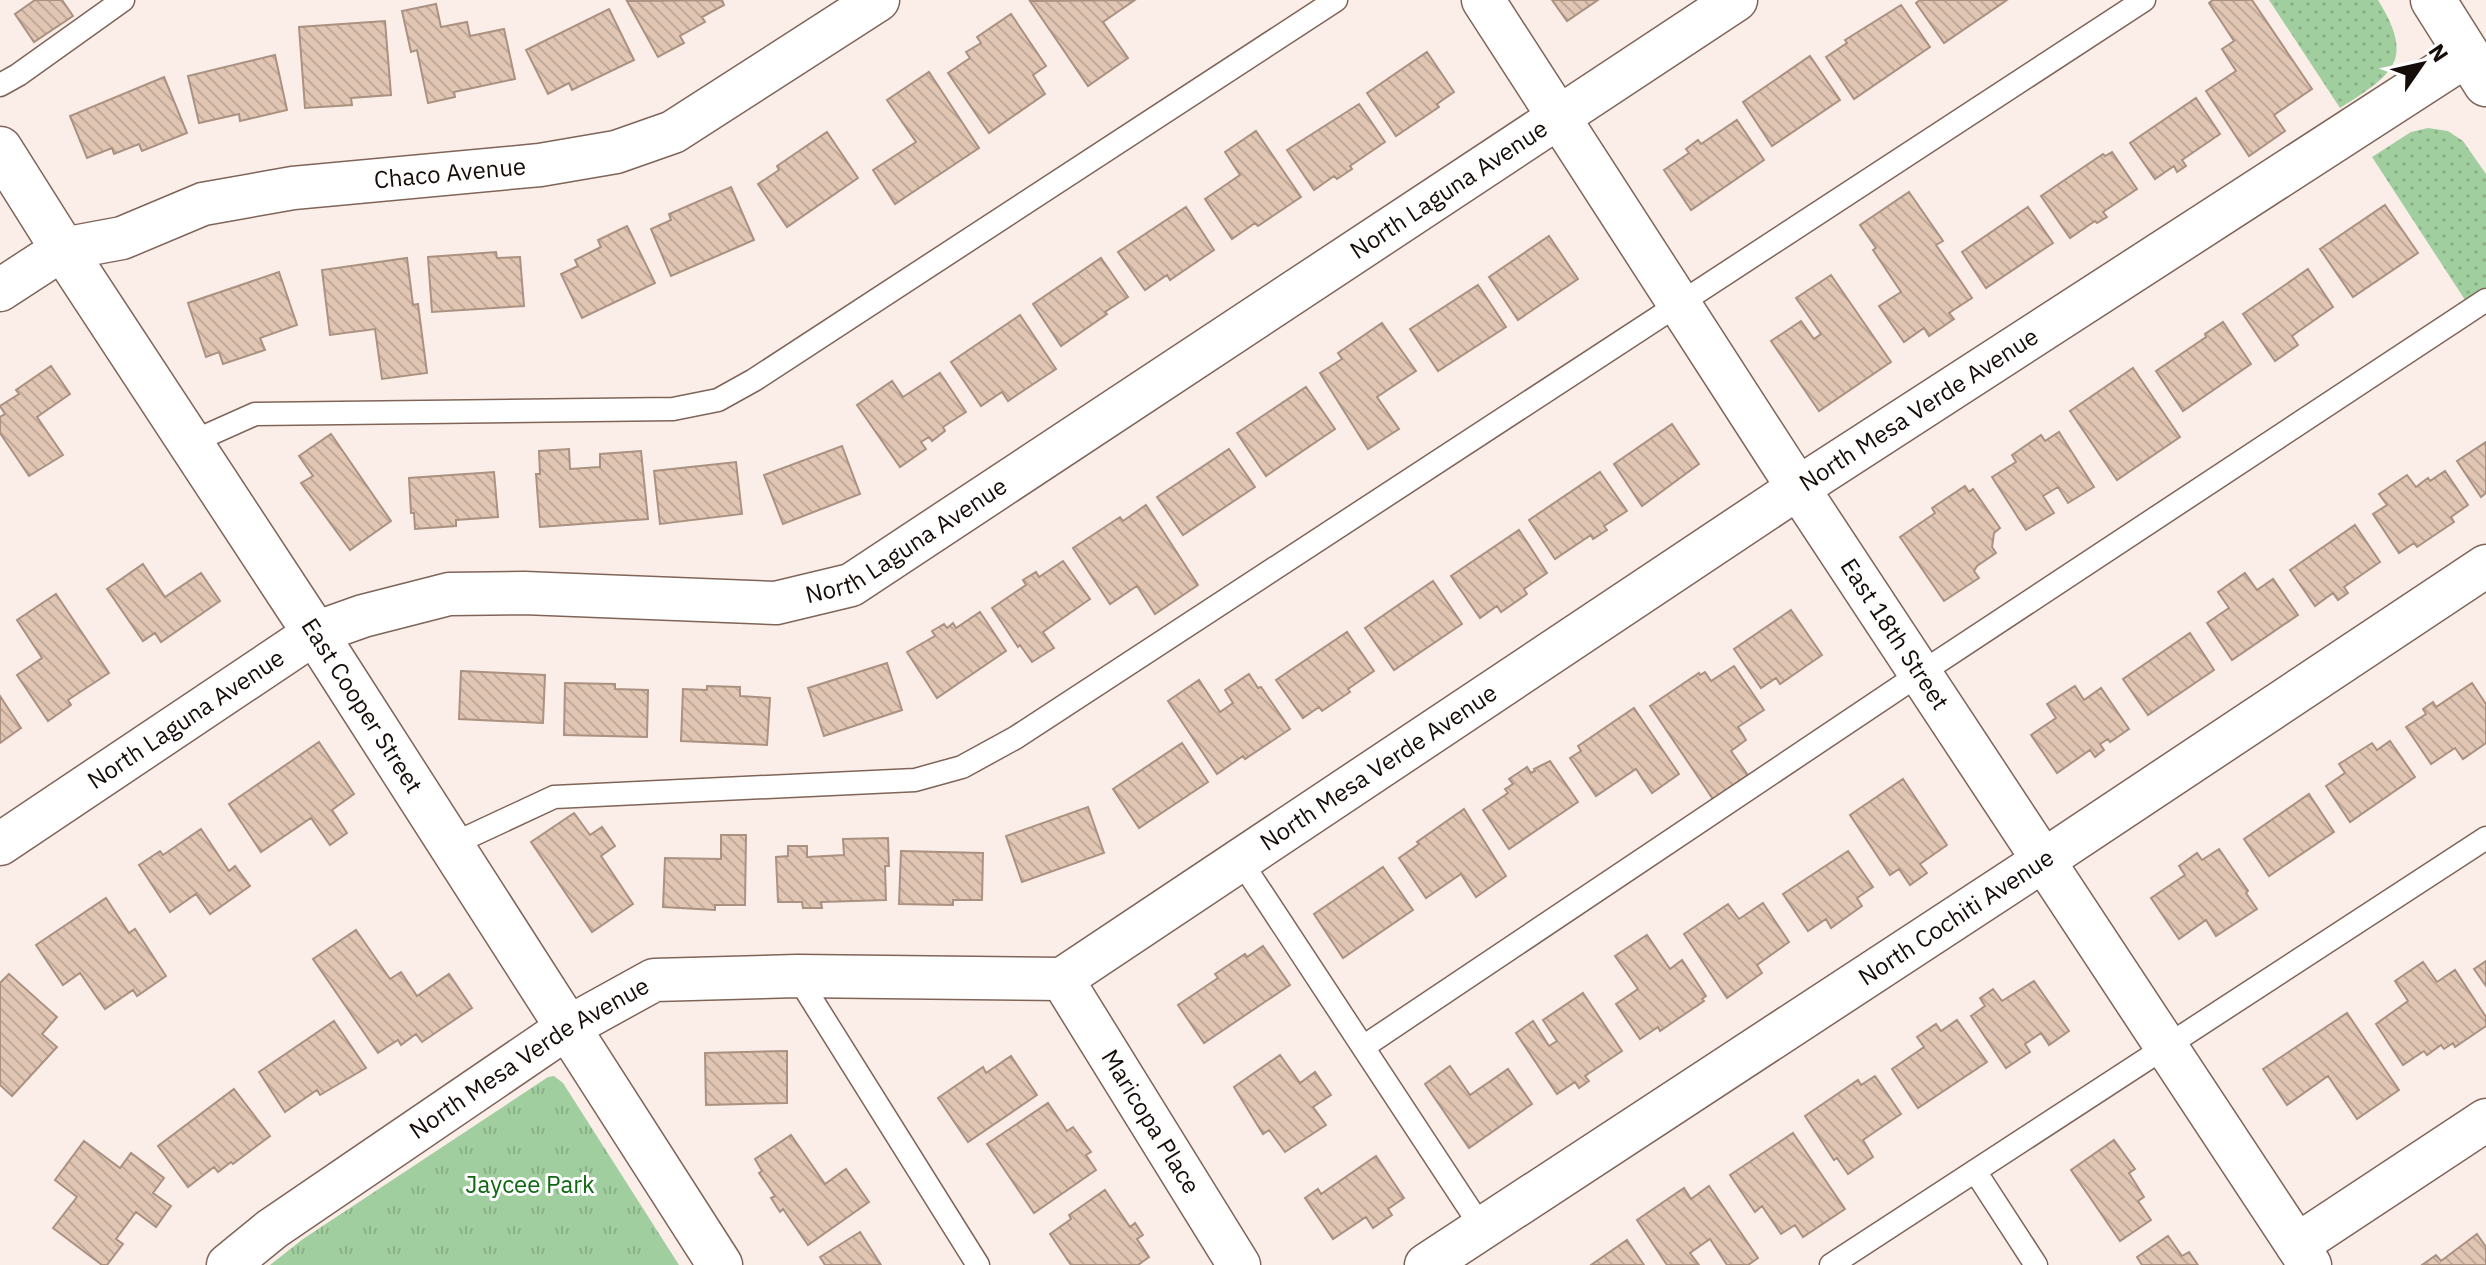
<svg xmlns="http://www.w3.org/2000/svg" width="2486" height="1265" viewBox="0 0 2486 1265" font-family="'IBM Plex Sans',sans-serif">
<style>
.grass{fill:url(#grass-tufts)}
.garden{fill:url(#garden-dots)}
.building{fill:url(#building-back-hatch);stroke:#aa9180;stroke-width:2}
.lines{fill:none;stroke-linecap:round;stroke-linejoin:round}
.lane-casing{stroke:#7f6458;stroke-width:25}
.street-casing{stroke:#7f6458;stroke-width:45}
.secondary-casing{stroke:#7f6458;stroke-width:47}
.lane{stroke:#fff;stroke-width:22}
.street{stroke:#fff;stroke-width:42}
.secondary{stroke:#fff;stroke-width:44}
.labels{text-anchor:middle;stroke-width:6;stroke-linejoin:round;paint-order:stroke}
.street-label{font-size:24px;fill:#160d08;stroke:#fefefe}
.park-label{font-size:24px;fill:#0f6713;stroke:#fefefe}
</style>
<defs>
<pattern id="grass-tufts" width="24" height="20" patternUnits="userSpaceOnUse" patternTransform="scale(2)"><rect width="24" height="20" fill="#a1ce9e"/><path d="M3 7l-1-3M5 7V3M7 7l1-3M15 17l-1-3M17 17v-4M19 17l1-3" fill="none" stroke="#8ab087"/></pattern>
<pattern id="garden-dots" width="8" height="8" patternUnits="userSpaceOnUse" patternTransform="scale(2)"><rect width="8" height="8" fill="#a1ce9e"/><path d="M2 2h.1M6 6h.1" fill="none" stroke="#8ab087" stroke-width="1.8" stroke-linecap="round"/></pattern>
<pattern id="building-back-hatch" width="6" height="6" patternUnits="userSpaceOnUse" patternTransform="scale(2)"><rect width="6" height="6" fill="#e1c6b4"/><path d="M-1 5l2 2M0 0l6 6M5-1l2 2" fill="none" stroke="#c0a999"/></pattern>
</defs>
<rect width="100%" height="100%" fill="#fbeee9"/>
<path class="grass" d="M554 1076 563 1083 679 1265H270L303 1239 548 1077Z"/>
<path class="garden" d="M2269 0H2378C2416 61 2392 75 2340 108Z
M2428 128 2448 131 2463 141 2486 174V291L2467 303 2372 157 2411 132Z"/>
<path class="building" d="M35 0H62L73 16 34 42 15 14Z
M722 0 724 5 702 17 705 22 680 36 684 43 658 57 627 1Z
M1135 0 1103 22 1128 58 1088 86 1030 1Z
M1552 0H1598L1567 21Z
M1920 0H2007L1944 43 1916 3Z
M2213 0H2252L2312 89 2274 115 2285 131 2249 156 2206 91 2236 71 2222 49 2234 41 2209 3Z
M436 4 441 27 467 22 470 36 504 29 515 79 454 92 455 97 428 103 417 50 411 52 402 11Z
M1901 5 1930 47 1854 99 1826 57 1847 43 1845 40Z
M609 9 634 60 572 90 569 83 548 94 526 50Z
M1011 14 1046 66 1033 75 1045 94 989 133 948 73 970 58 966 52 981 43 977 37Z
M385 21 391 95 351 98 352 105 305 108 299 27Z
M1427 52 1454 92 1437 104 1439 107 1396 136 1367 93Z
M275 55 287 110 240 121 239 114 199 123 188 76Z
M1810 56 1840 100 1772 146 1743 102Z
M929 72 979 148 895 204 873 170 916 142 887 100Z
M164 77 187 133 142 151 139 144 114 154 112 148 87 158 70 116Z
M2196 98 2220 134 2182 160 2186 166 2177 172 2174 166 2155 179 2130 143Z
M1359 104 1385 142 1350 166 1352 169 1337 179 1334 176 1314 190 1287 150Z
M1737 120 1764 160 1691 210 1664 170 1689 153 1686 149 1698 140 1701 144Z
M1256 131 1301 197 1258 226 1255 223 1232 239 1205 199 1240 175 1225 152Z
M827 132 858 178 787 227 758 184 779 170 777 166Z
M2112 152 2137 189 2103 212 2107 217 2097 223 2095 221 2070 238 2041 196 2103 154 2105 156Z
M731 187 754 240 671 276 651 229 671 220 669 214Z
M1909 192 1943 241 1936 245 1972 298 1949 313 1954 319 1929 336 1924 328 1904 342 1879 306 1901 292 1873 250 1876 248 1860 225Z
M2385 205 2418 253 2353 297 2320 249Z
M1186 207 1214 250 1170 280 1167 275 1145 290 1118 252Z
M2028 207 2053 243 1986 288 1962 252Z
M627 226 655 283 582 318 561 274 578 266 575 260 601 247 598 240Z
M1549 236 1578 279 1518 320 1489 277Z
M496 252 497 258 520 257 524 306 432 312 428 257Z
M407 258 413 305 418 304 427 373 382 379 375 329 330 335 322 270Z
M1101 258 1128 297 1105 312 1107 314 1061 346 1033 304Z
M2308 269 2333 307 2292 336 2298 345 2275 361 2243 314Z
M279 272 297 325 260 338 265 350 223 364 219 352 206 357 188 303Z
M1831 275 1891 362 1819 411 1771 341 1801 321 1814 339 1821 334 1796 298Z
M1478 285 1506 327 1438 371 1410 329Z
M1020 315 1056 369 1008 401 1002 392 981 406 951 362Z
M2223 322 2251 364 2183 411 2156 371 2206 337 2205 334Z
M1382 323 1416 371 1377 397 1399 429 1368 449 1320 373 1342 359 1338 353Z
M51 366 70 394 37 417 63 455 29 476 0 433V417L5 414 0 406 19 394 16 390Z
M2133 368 2180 437 2117 480 2070 411Z
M940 373 966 412 943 427 945 431 932 441 929 437 921 442 926 449 900 467 857 405 892 381 903 397Z
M1306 387 1335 429 1266 476 1237 433Z
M1672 424 1699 464 1642 506 1614 464Z
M2059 432 2094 487 2068 503 2058 487 2043 496 2054 513 2026 530 1992 477 2016 462 2012 455 2041 435 2045 441Z
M331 434 391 521 350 550 301 483 313 476 299 456Z
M2486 442V493L2481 497 2457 461Z
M842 446 860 494 783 524 764 475Z
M569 449 570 469 600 467V454L641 451 648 519 540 527 536 474H540L539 451Z
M1229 449 1255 487 1183 535 1157 497Z
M736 462 742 514 660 524 654 471Z
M2445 471 2468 505 2451 517 2454 522 2417 547 2414 543 2399 553 2373 514 2387 505 2379 494 2407 475 2416 487 2428 478 2430 481Z
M494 472 498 517 456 520V526L415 529 414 513H411L409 478Z
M1600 472 1627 511 1604 526 1607 530 1593 539 1591 535 1555 559 1529 520Z
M1965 486 1969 492 1973 489 2000 528 1994 533 1992 547 1996 553 1977 566 1974 571 1979 578 1944 601 1900 537 1935 513 1932 508Z
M1146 505 1198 585 1155 614 1137 586 1110 604 1073 548 1120 517 1123 521Z
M2355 525 2380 562 2344 587 2348 593 2338 600 2333 593 2315 606 2290 570Z
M1519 530 1547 573 1524 589 1527 594 1501 612 1497 606 1480 618 1451 576Z
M1063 561 1090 599 1043 632 1054 648 1032 662 1020 645 1018 647 992 608 1026 585 1023 580 1036 572 1039 577Z
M143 564 165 597 201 573 220 601 161 642 155 633 143 641 107 589Z
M2245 573 2257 590 2273 579 2298 615 2232 660 2207 623 2229 608 2218 592Z
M1433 581 1462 624 1394 670 1365 628Z
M56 594 109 673 68 700 71 705 48 721 17 675 42 658 17 620Z
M1791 610 1822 655 1780 684 1776 678 1761 688 1734 649Z
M980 612 1006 651 937 698 907 652 935 636 932 631 944 624 947 628 953 623 956 628Z
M1347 632 1374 671 1348 689 1350 692 1322 711 1319 707 1303 718 1276 680Z
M2190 633 2214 670 2148 715 2123 679Z
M887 663 902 710 824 736 808 688Z
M1734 666 1764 710 1738 727 1746 740 1731 751 1752 781 1717 805 1650 706 1699 673 1700 675 1705 672 1711 681Z
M461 671 545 675 543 723 459 719Z
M1249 674 1258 688 1261 687 1290 729 1245 759 1243 756 1217 774 1168 701 1199 680 1220 712 1233 703 1225 690Z
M565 683 615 684V689L648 690 647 737 564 735Z
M2472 683 2486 704V743L2463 759 2455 748 2431 764 2406 727 2426 714 2423 709 2433 702 2436 707Z
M707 686 740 687V696L770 698 767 745 681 741 683 689 707 690Z
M2075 686 2084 700 2101 688 2129 729 2110 742 2108 739 2100 744 2104 750 2095 757 2090 750 2057 773 2031 735 2056 718 2047 704Z
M0 696 21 728 0 743Z
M1634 708 1679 774 1652 793 1636 769 1596 796 1570 758 1581 751 1578 746Z
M2390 741 2415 777 2350 822 2326 786 2345 773 2339 764 2372 743 2377 750Z
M319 742 354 794 332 810 347 833 330 845 311 818 261 852 229 804Z
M1182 743 1208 782 1139 828 1113 789Z
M1550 761 1578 802 1509 849 1483 810 1508 793 1505 789 1513 784 1509 779 1527 767 1531 773 1535 771 1534 769Z
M1903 779 1947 845 1920 864 1927 873 1910 885 1899 869 1890 875 1850 815Z
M2309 794 2334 832 2269 876 2244 839Z
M1088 807 1104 853 1022 882 1006 836Z
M1464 809 1506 876 1476 897 1461 874 1426 898 1399 858 1419 844 1417 842Z
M574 813 590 835 602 827 615 846 601 856 633 904 592 932 531 842Z
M201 829 229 871 235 866 250 886 210 914 196 894 170 912 139 865 160 851 163 855Z
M721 835H746L745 905H715V910L663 907 665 858 721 859Z
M888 838 889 866H885L886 900 821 902 822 908H803L802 902H778L776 857 788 856V846H807V857L844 855 843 839Z
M2219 849 2248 891 2246 893 2257 909 2216 936 2206 920 2179 939 2151 898 2185 875 2179 866 2197 853 2202 860Z
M901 851 983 853 982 900H953V905L899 904Z
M1848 851 1873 887 1857 898 1862 906 1831 928 1826 919 1808 931 1783 894Z
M1383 867 1413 910 1343 958 1314 914Z
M106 898 129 933 135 929 166 976 137 996 133 990 105 1009 80 973 63 985 36 945Z
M1763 903 1789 942 1757 965 1762 973 1727 998 1684 934 1728 904 1739 919Z
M356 930 390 979 401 972 417 996 449 974 472 1008 422 1042 416 1034 401 1045 398 1040 378 1053 313 959Z
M1647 935 1670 969 1682 960 1706 996 1702 999 1704 1001 1660 1031 1658 1027 1640 1039 1616 1004 1638 989 1615 956Z
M1263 946 1290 985 1204 1043 1178 1005 1218 978 1215 974 1245 954 1247 957Z
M2486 961V986L2474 969Z
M2423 962 2437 982 2455 970 2486 1017V1026L2455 1047 2453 1043 2444 1049 2441 1045 2427 1055 2424 1051 2403 1065 2376 1024 2408 1001 2395 981Z
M9 974 57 1017 42 1034 57 1047 12 1096 0 1085V983Z
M2034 981 2069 1031 2049 1045 2041 1033 2025 1044 2030 1052 2006 1068 1971 1016 1985 1006 1980 998 1993 989 2002 1001Z
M1583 993 1622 1051 1585 1076 1589 1081 1579 1088 1575 1082 1557 1094 1516 1033 1533 1021 1549 1046 1557 1041 1543 1020Z
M2347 1013 2399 1090 2357 1119 2328 1076 2287 1105 2263 1069Z
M1957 1020 1987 1062 1918 1108 1892 1069 1924 1047 1917 1037 1936 1024 1941 1031Z
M334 1021 366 1068 320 1095 317 1090 285 1112 259 1072Z
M787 1051V1103L706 1105 705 1053Z
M1280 1055 1300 1083 1315 1072 1331 1095 1313 1107 1326 1125 1285 1152 1269 1130 1263 1134 1234 1087Z
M1011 1056 1037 1095 968 1142 938 1098 983 1067 986 1073Z
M1450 1066 1470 1095 1508 1069 1532 1104 1469 1148 1425 1084Z
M1875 1076 1901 1114 1863 1140 1873 1157 1848 1174 1837 1158 1834 1160 1805 1116 1858 1080 1861 1085Z
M234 1089 270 1136 233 1164 231 1162 218 1172 214 1167 188 1187 158 1146Z
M1048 1103 1067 1131 1073 1127 1091 1152 1086 1155 1096 1170 1034 1213 987 1144Z
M1793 1133 1845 1209 1803 1237 1795 1225 1781 1234 1762 1206 1755 1212 1730 1175Z
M791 1135 825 1184 846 1169 869 1202 808 1245 783 1209 780 1212 771 1198 775 1196 759 1173 762 1171 755 1159Z
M2114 1140 2135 1169 2129 1173 2144 1197 2138 1201 2151 1220 2120 1241 2071 1170Z
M84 1141 120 1168 131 1153 164 1178 153 1193 171 1206 156 1227 136 1212 116 1239 123 1244 107 1265H102L53 1228 77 1197 55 1180Z
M1376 1156 1404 1198 1388 1209 1392 1215 1373 1228 1366 1217 1333 1239 1305 1198 1318 1189 1321 1194Z
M1709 1186 1758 1258 1748 1265H1727L1710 1239 1690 1253 1699 1265H1667L1637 1220 1684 1188 1691 1199Z
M1105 1190 1130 1227 1135 1223 1143 1235 1137 1239 1149 1257 1138 1265H1071L1050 1234 1071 1219 1069 1215Z
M860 1232 881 1265H825L820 1257Z
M2477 1234 2486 1247V1265H2422L2436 1255 2441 1261Z
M2168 1236 2182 1256 2189 1252 2198 1265H2142L2137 1257Z
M1627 1240 1644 1265H1591Z"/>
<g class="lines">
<g class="lane-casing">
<path id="lane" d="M0 85 18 75 123 0
M190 443 255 414 673 409 718 400 754 380 1336 0
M451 845 554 797 915 780 962 767 1015 738 2144 0
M1240 860 1482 1228
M797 976 978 1265
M1363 1047 1921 673 2486 300
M1975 1171 2036 1265
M1831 1265 2486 838"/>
</g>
<g class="street-casing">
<g id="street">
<path id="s1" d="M1483 0 1798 488 2310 1265"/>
<path id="s2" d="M0 290 63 249 122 238 203 204 293 188 540 165 616 152 673 132 878 0"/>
<path id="s3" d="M0 844 315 633 363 616 449 594 524 593 776 603 851 585 1736 0"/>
<path id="s4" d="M1062 979 1239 1265"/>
<path d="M2297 1245 2486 1120"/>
<path id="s5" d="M228 1265 272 1229 567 1028 654 980 797 976 1062 979 1798 488 2467 55"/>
<path id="s6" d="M1426 1265 2044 860 2486 566"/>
</g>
</g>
<g class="secondary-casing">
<g id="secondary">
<path d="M2433 0 2486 84"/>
<path id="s7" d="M0 149 63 249 315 633 720 1265"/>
</g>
</g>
<use href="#lane" class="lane"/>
<use href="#street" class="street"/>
<use href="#secondary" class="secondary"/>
</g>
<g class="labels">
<g class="street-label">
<text dy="8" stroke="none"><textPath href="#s2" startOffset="472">Chaco Avenue</textPath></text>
<text dy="8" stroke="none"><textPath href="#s3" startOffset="1640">North Laguna Avenue</textPath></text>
<text dy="8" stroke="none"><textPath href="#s5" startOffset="1950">North Mesa Verde Avenue</textPath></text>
<text dy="8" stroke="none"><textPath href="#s3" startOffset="992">North Laguna Avenue</textPath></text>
<text dy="8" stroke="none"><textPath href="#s1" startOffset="756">East 18th Street</textPath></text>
<text dy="8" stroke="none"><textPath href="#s7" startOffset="664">East Cooper Street</textPath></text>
<text dy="8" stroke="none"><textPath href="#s3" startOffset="224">North Laguna Avenue</textPath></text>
<text dy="8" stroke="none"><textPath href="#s5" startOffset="1302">North Mesa Verde Avenue</textPath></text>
<text dy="8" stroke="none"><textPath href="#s6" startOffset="634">North Cochiti Avenue</textPath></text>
<text dy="8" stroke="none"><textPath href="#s5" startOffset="366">North Mesa Verde Avenue</textPath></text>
<text dy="8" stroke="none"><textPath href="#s4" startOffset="168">Maricopa Place</textPath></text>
</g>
<g class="park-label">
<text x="530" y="1193">Jaycee Park</text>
</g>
</g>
<g transform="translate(2422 64) rotate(56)" stroke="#fefefe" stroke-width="6" paint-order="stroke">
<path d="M0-6L14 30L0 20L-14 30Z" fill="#160d08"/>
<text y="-12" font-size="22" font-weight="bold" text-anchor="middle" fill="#160d08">N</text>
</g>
</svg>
